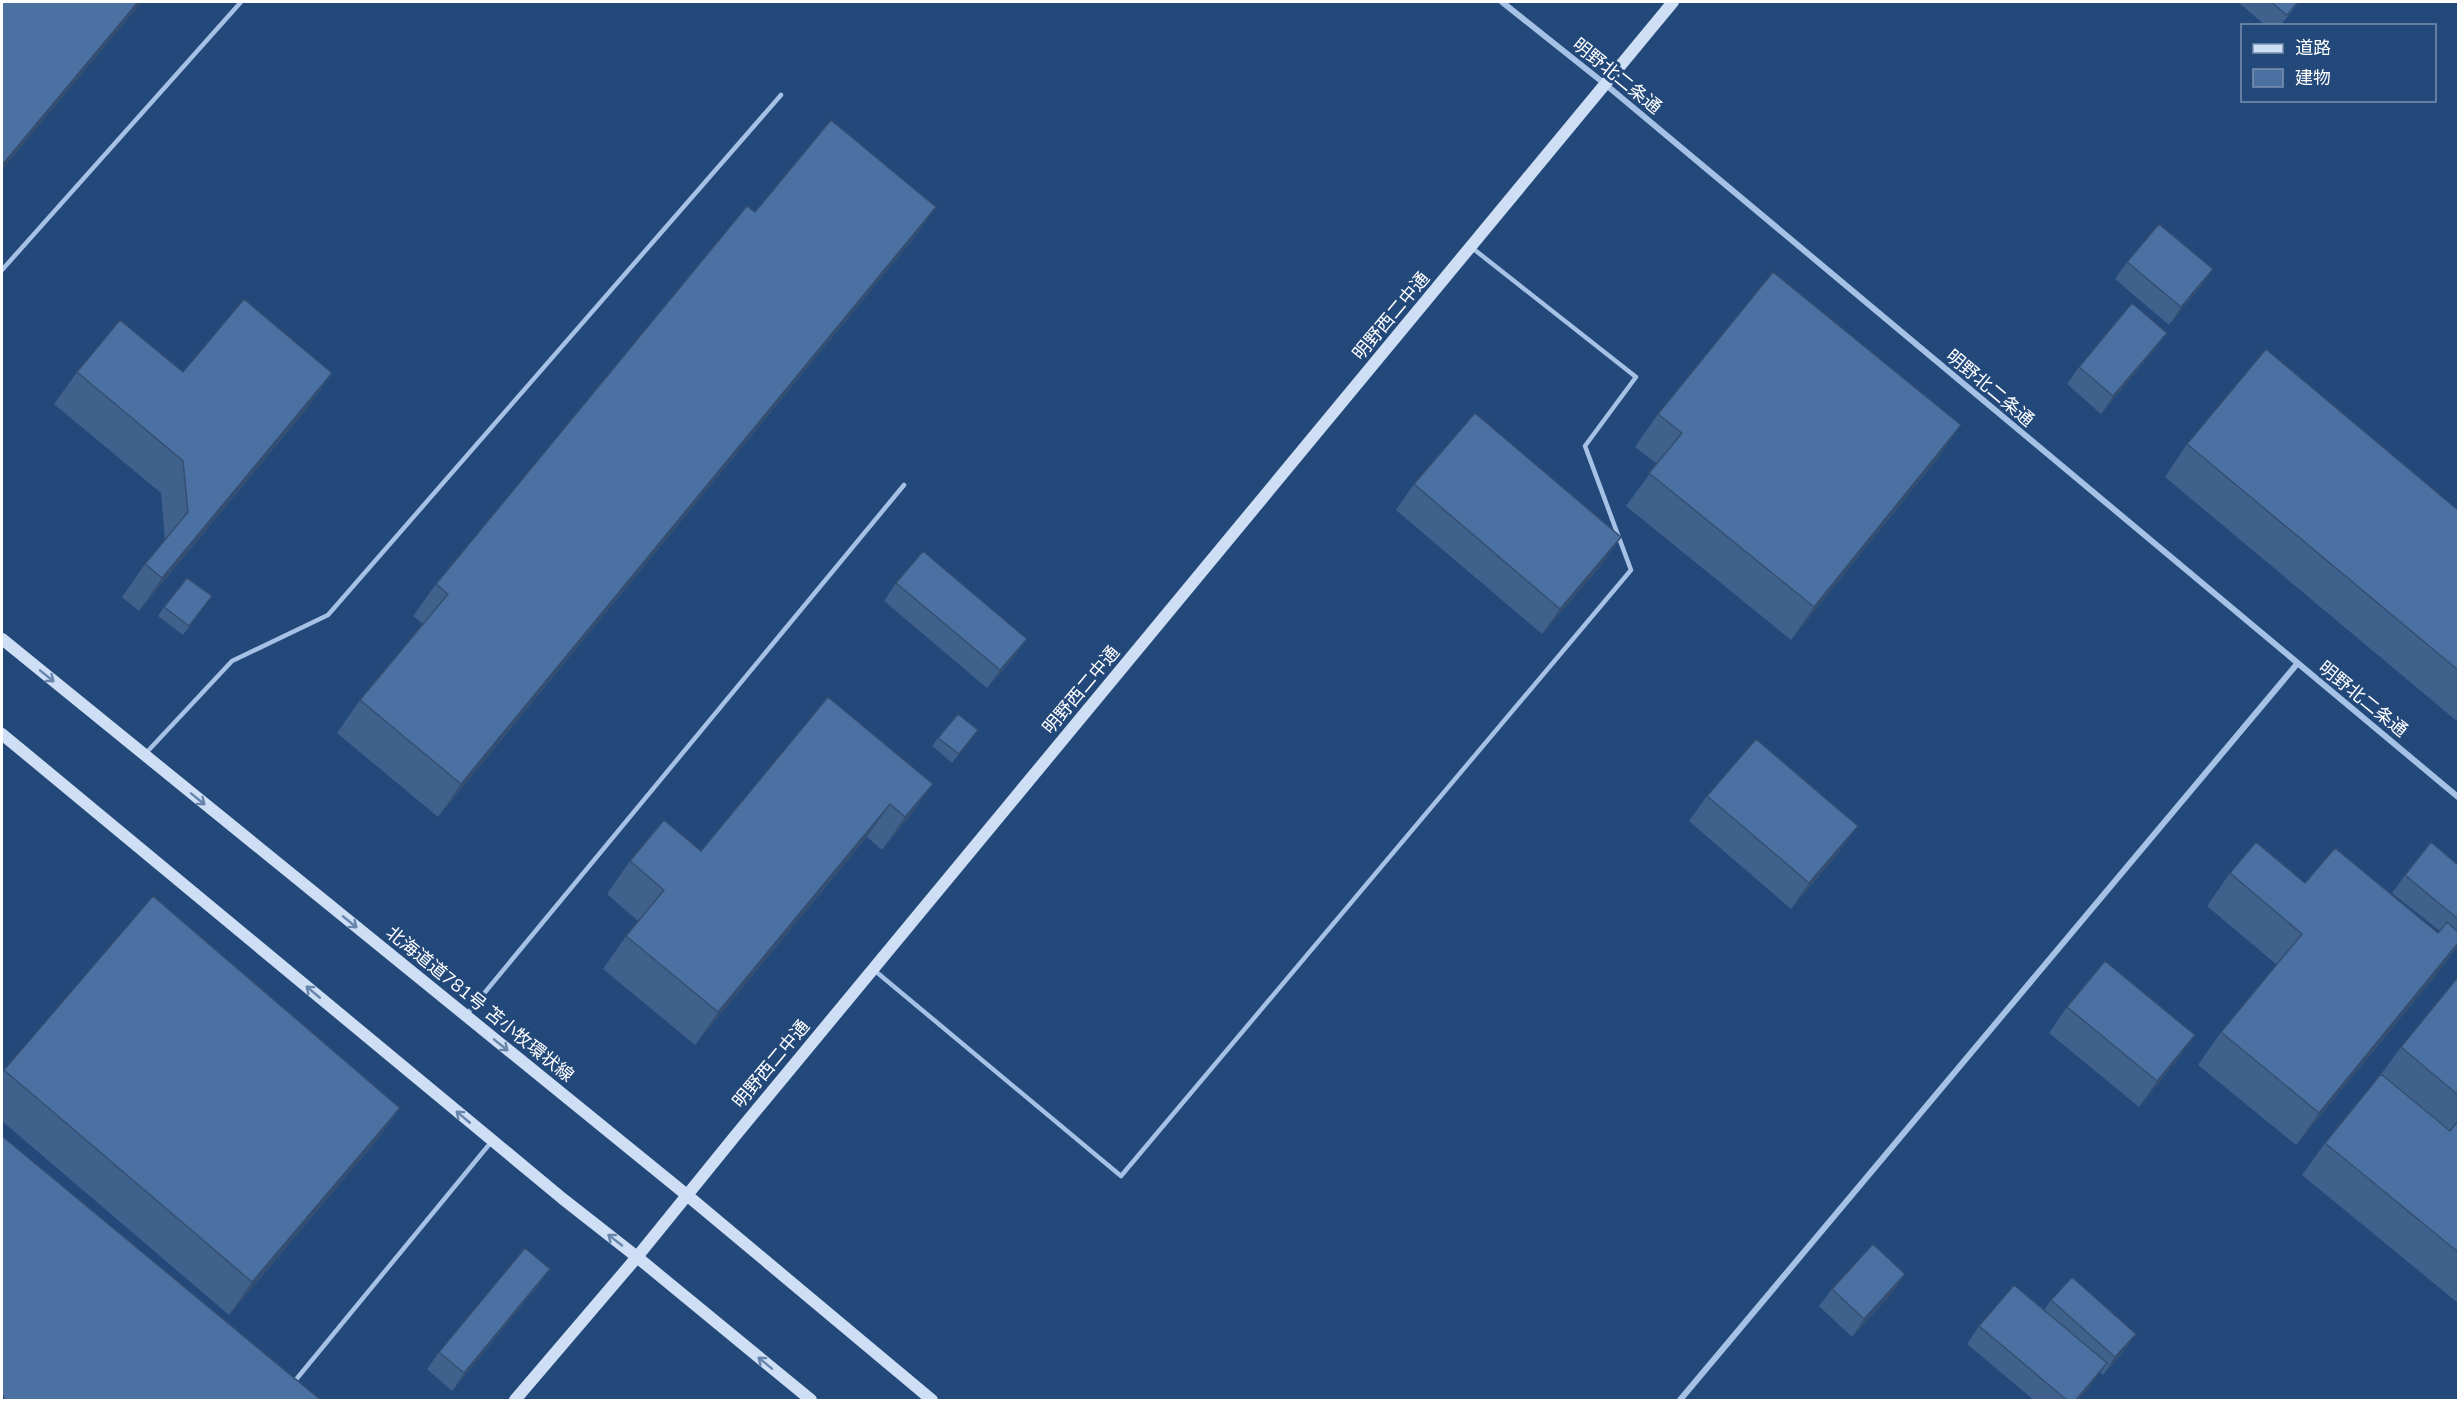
<svg xmlns="http://www.w3.org/2000/svg" width="2460" height="1402" viewBox="0 0 2460 1402" font-family="Mulish,'Noto Sans JP',sans-serif">
<style>
.lines{fill:none;stroke-linecap:round;stroke-linejoin:round}
.lane{stroke:#a5c1e5;stroke-width:4.5}
.street{stroke:#a5c1e5;stroke-width:6}
.secondary{stroke:#cedef4;stroke-width:12}
.wall{fill:#40618c}
.shaded-wall{fill:#344f72}
.building{fill:#4b71a3;stroke:#344f72;stroke-width:1.5}
.oneway{stroke:#6784ab}
.labels{text-anchor:middle;stroke-width:6;stroke-linejoin:round;paint-order:stroke}
.street-label{font-size:18px;fill:#fff;stroke:#23487a}
</style>
<rect width="100%" height="100%" fill="#23487a"/>
<g class="lines">
<path class="lane" d="M2 270 241 2
M146 753 232 661 328 615 781 95
M874 970 1121 1176 1631 570 1585 446 1636 377 1471 247
M467 1014 904 485
M294 1382 492 1141"/>
<path class="street" d="M1502 2 1605 84 2458 797
M1680 1400 2297 664"/>
<path class="secondary" d="M2 639 688 1196 932 1400
M2 734 563 1199 637 1257 811 1400
M515 1400 637 1257 735 1136 1673 2"/>
</g>
<path class="wall" d="M2238 2H2299L2280 26H2266Z
M936 207 913 239 438 817 337 733 360 700 423 624 413 616 436 584 755 212Z
M2127 262 2213 269 2201 286 2169 325 2115 279Z
M2167 333 2154 350 2101 414 2067 384 2079 367Z
M77 372H183L332 373 309 406 139 611 122 597 145 564 165 540 161 493 54 404Z
M1658 414 1938 458 1791 640 1626 506 1657 464 1635 447Z
M2187 444 2458 510V722L2165 477Z
M1414 484 1603 563 1542 634 1396 510Z
M896 583 1027 639 1015 656 987 688 884 601Z
M212 596 183 635 158 616 164 607Z
M978 730 952 763 932 746 938 738Z
M933 784 910 816 882 850 867 837 695 1045 603 969 626 936 638 921 607 894 630 861 701 851Z
M1707 796 1840 851 1791 909 1689 821Z
M2458 865V946H2457L2441 969 2296 1145 2198 1065 2221 1032 2277 965 2207 906 2230 873 2305 883 2438 933 2440 931 2392 893 2405 875Z
M2458 977V1303L2302 1175 2325 1143 2381 1074 2401 1047Z
M2067 1007 2195 1035 2177 1060 2139 1107 2049 1033Z
M4 1070 400 1108 377 1140 229 1315 2 1121V1074Z
M550 1269 537 1287 452 1391 427 1369 439 1352Z
M1832 1289 1893 1292 1852 1337 1819 1306Z
M2051 1300 2124 1351 2103 1375 2100 1372 2078 1401H2035L1967 1344 1979 1326 2044 1310Z"/>
<path class="shaded-wall" d="M138 2H142L2 170V165Z
M936 207 913 239 438 817 461 784Z
M2213 269 2201 286 2169 325 2181 307Z
M2167 333 2154 350 2101 414 2113 396Z
M332 373 309 406 139 611 162 578Z
M1961 425 1938 458 1791 640 1814 607Z
M1621 537 1603 563 1542 634 1560 609Z
M1027 639 1015 656 987 688 1000 670Z
M978 730 972 739 952 763 959 754Z
M933 784 910 816 882 850 905 817Z
M890 804 867 837 695 1045 718 1012Z
M1858 826 1840 851 1791 909 1809 883Z
M2458 943 2441 969 2296 1145 2319 1113Z
M2195 1035 2177 1060 2139 1107 2157 1081Z
M400 1108 377 1140 229 1315 252 1282Z
M550 1269 537 1287 452 1391 464 1373Z
M1905 1274 1893 1292 1852 1337 1864 1319Z
M2136 1334 2124 1351 2103 1375 2115 1357Z
M2107 1363 2095 1380 2078 1401H2075Z"/>
<path class="building" d="M2 2H138L2 165Z
M2271 2H2298L2287 15Z
M831 120 936 207 461 784 360 700 448 594 436 584 747 206 755 212Z
M2159 224 2213 269 2181 307 2127 262Z
M1773 272 1961 425 1814 607 1649 473 1682 433 1658 414Z
M244 299 332 373 162 578 145 564 188 512 183 461 77 372 120 320 183 372Z
M2132 303 2167 333 2113 396 2079 367Z
M2266 349 2458 510V670L2187 444Z
M1475 413 1621 537 1560 609 1414 484Z
M923 551 1027 639 1000 670 896 583Z
M187 578 212 596 189 626 164 607Z
M828 697 933 784 905 817 890 804 718 1012 626 936 664 890 630 861 664 820 701 851Z
M958 714 978 730 959 754 938 738Z
M1756 739 1858 826 1809 883 1707 796Z
M2256 842 2305 883 2335 848 2438 933 2447 922 2458 932V943L2319 1113 2221 1032 2302 934 2230 873Z
M2431 842 2458 865V919L2405 875Z
M153 896 400 1108 252 1282 4 1070Z
M2105 961 2195 1035 2157 1081 2067 1007Z
M2458 977V1095L2401 1047Z
M2381 1074 2450 1131 2458 1121V1252L2325 1143Z
M2 1136 322 1401H5L2 1393Z
M1873 1244 1905 1274 1864 1319 1832 1289Z
M525 1248 550 1269 464 1373 439 1352Z
M2072 1277 2136 1334 2115 1357 2051 1300Z
M2014 1285 2107 1363 2075 1401H2068L1979 1326Z"/>
<defs><path id="oneway-shaft" d="M-6 0H5M1.5-3L5.5 0L1.5 3" fill="none" stroke-width="1.6" stroke-linecap="round" stroke-linejoin="round" transform="scale(1.5)"/></defs>
<g class="oneway">
<use href="#oneway-shaft" transform="translate(47 676) rotate(39)"/>
<use href="#oneway-shaft" transform="translate(198 799) rotate(39)"/>
<use href="#oneway-shaft" transform="translate(350 922) rotate(39)"/>
<use href="#oneway-shaft" transform="translate(313 992) rotate(-140)"/>
<use href="#oneway-shaft" transform="translate(501 1045) rotate(39)"/>
<use href="#oneway-shaft" transform="translate(463 1117) rotate(-140)"/>
<use href="#oneway-shaft" transform="translate(615 1240) rotate(-142)"/>
<use href="#oneway-shaft" transform="translate(765 1363) rotate(-141)"/>
</g>
<g class="labels">
<g class="street-label">
<text transform="translate(1617 76) rotate(39)" y="6">明野北二条通</text>
<text transform="translate(1391 316) rotate(-50)" y="6">明野西二中通</text>
<text transform="translate(1990 388) rotate(40)" y="6">明野北二条通</text>
<text transform="translate(1081 690) rotate(-50)" y="6">明野西二中通</text>
<text transform="translate(2363 699) rotate(39)" y="6">明野北二条通</text>
<text transform="translate(480 1004) rotate(39)" y="6">北海道道781号 苫小牧環状線</text>
<text transform="translate(771 1064) rotate(-50)" y="6">明野西二中通</text>
</g>
</g>
<rect width="2460" height="1402" fill="none" stroke="#ffffff" stroke-width="6"/>
<rect x="2241" y="24" width="195" height="78" fill="#23487a" stroke="#7b91af" stroke-width="1.5"/>
<rect x="2253" y="44" width="30" height="9" fill="#cedef4" stroke="#7b91af" stroke-width="1.5"/>
<text x="2295" y="54" font-size="18" fill="#ffffff">道路</text>
<rect x="2253" y="69" width="30" height="18" fill="#4b71a3" stroke="#7b91af" stroke-width="1.5"/>
<text x="2295" y="84" font-size="18" fill="#ffffff">建物</text>
</svg>
